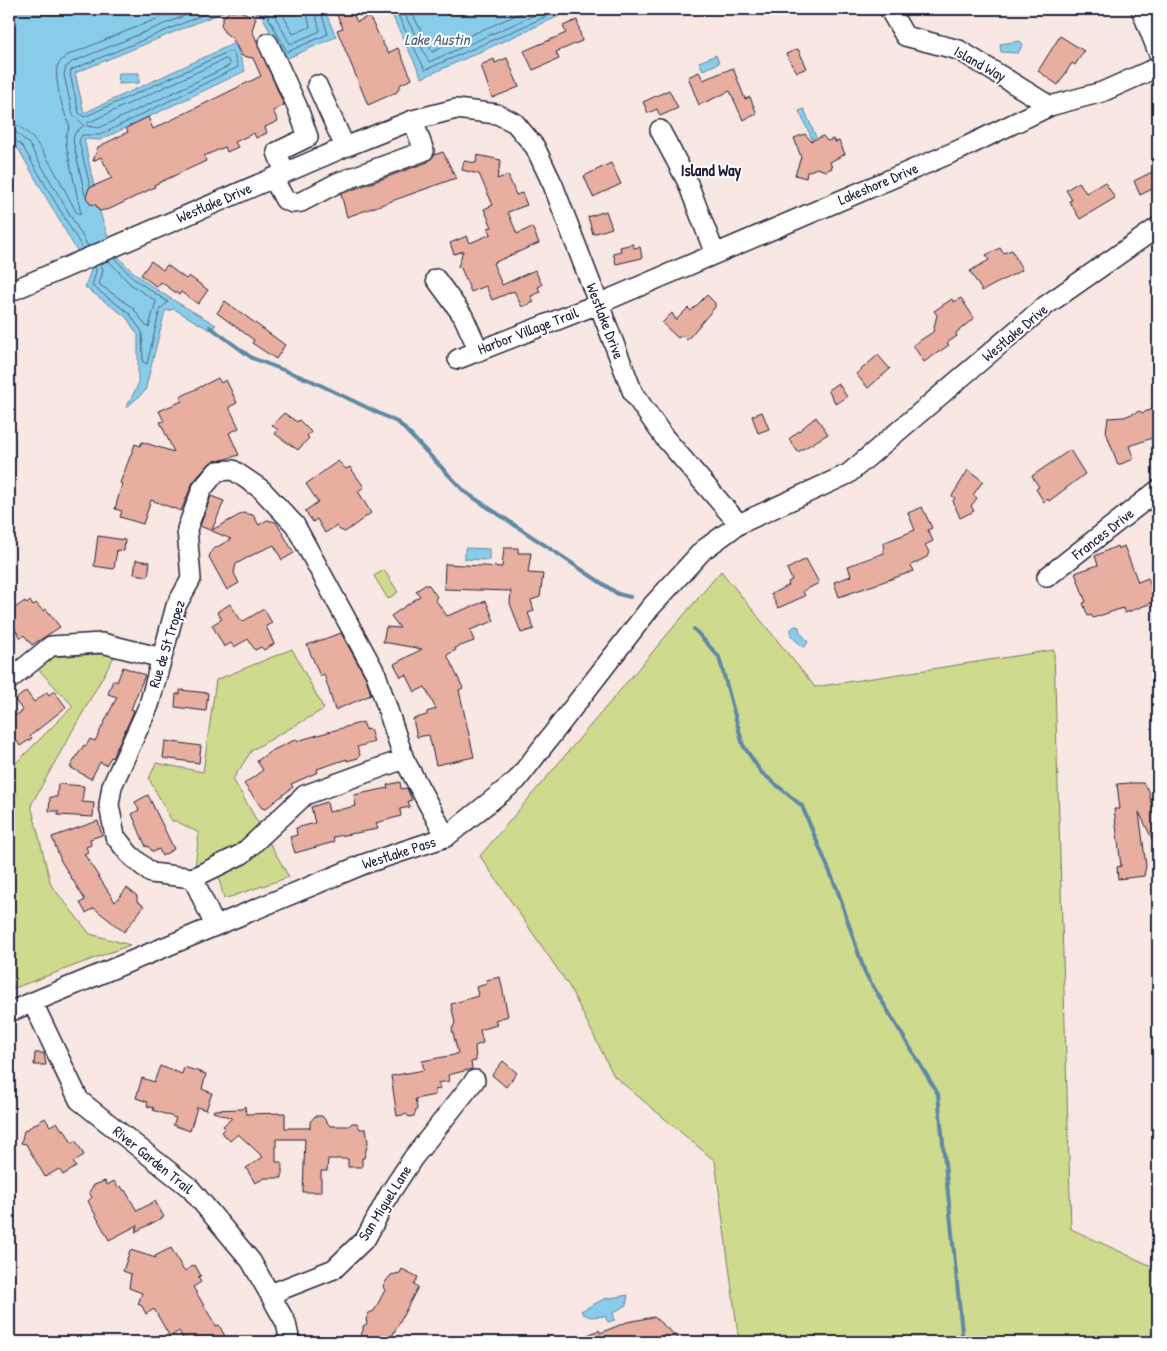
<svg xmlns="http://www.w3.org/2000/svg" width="1167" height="1351" viewBox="0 0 1167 1351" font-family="'Patrick Hand',sans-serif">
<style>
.green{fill:#ceda8d;stroke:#787e64}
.water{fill:#89ccea;stroke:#6088a4}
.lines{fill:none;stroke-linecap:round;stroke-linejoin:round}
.shore{stroke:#4b6681;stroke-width:1}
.stream{stroke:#6088a4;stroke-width:4}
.building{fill:#e8afa0;stroke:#22223b}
.minor-casing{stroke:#22223b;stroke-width:22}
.minor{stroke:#fff;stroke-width:19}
.labels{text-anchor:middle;stroke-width:4;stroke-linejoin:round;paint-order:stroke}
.street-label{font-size:15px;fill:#22223b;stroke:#fff}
.water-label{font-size:16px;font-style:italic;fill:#465e78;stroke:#fff}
.neighbourhood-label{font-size:16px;font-weight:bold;fill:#22223b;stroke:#fff}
</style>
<rect width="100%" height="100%" fill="#f8e7e2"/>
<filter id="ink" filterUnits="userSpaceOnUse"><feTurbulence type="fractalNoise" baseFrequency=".02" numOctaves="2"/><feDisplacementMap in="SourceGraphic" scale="10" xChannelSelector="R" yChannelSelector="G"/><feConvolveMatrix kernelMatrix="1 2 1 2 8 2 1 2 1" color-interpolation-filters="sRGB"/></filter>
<g filter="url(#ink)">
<path class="green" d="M384 570 398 592 388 599 374 576Z
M721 571 815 687 1054 650 1071 1229 1158 1269V1342H739L715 1161 614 1076 569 986 480 856Z
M292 649 324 709 252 750 233 779 289 877 224 899 218 874 195 867 199 833 176 821H172L149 779 156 763 203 772 216 680Z
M96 654 115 655 31 805 51 885 90 934 130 945 9 990V770L73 706 37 668 53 657Z"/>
<path class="water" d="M9 9H230L75 73 84 113 235 43 245 71 100 140 84 139C92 172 100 235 121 260 144 286 186 307 216 325L210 330 174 309 165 311 145 391 126 408 138 385V335L126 317 85 287 91 270 74 246 19 150 9 141Z
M248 9H324L336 37 283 60 262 15Z
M389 9H585L568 12 422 78Z
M1020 41 1023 44 1018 53 1001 52 1000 44Z
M716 55 719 63 703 70 699 62Z
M118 73H139V83L119 84Z
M804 109 816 137 812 139 799 111Z
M465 548 489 549V560L465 559Z
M795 626 799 627 800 632 808 642 804 648 791 636V629Z
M628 1295 626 1305 613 1313 615 1320 608 1322 605 1316 591 1317 583 1314 581 1311 604 1299Z"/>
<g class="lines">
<path class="shore" d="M260 9 266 13 287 52 328 34 320 9
M271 9 290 44 320 31 314 9
M280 9 293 34 310 27 306 9
M395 9 425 70 563 9
M402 9 429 62 548 9
M410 9 432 52 530 9
M226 59 229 61V66L99 128 87 126 88 123Z
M9 123C36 124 64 191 77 213L81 214 66 144V136L70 126C64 116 54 79 57 67 59 62 63 58 68 55L181 9
M9 131 17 133 29 144 88 246
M9 137 13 138 23 147 83 249
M90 186 79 141 82 135H100L238 67 233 52 230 51 84 117 79 113 70 74 71 70 217 9
M85 195 73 140 75 133 84 125 73 115 64 75 66 67 72 62 201 9
M101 264 103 271 99 284 133 308 146 326 149 327 156 301 130 284 109 261
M95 266 96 271 92 286 129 313 142 332 143 362 147 364 160 309 168 302 134 279 114 258"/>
<path class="stream" d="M210 327 252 358 312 381 399 423 465 492 618 594 630 597
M694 629 719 657 743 745 761 772 802 806 837 889 865 973 938 1094 963 1342"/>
</g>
<path class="building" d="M334 9H351L357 22 369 16 388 53 398 48 412 79 401 84 397 92 368 105 337 30 343 28Z
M231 10 232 12 238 10 256 18 252 30 284 105 273 111 278 121 265 127 267 133 256 138 254 133 235 142 238 147 227 152 225 147 204 156 206 161 154 185 155 187 110 209 99 211 96 205 90 204 86 197 89 188 112 178 101 157 93 161 98 147 128 132 126 128 148 117 153 129 261 76 253 58 242 56 232 38 224 32 221 24 224 16Z
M577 20 582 41 556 52 559 59 533 70 524 51 566 33 563 26Z
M1060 36 1084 51 1075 65 1072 63 1058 85 1038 71Z
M798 49 807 68 797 72 786 54Z
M507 58 519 87 492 98 481 65 494 59 495 63Z
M733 68 745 99 750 97 757 114 743 120 730 91 699 105 688 77 699 72 703 80Z
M669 90 678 108 660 116 657 109 648 113 643 102Z
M805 134 811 141 823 136 827 141 834 139 835 142 839 141 845 154 830 162 832 168 826 171 817 168 807 172 806 178 795 175 801 157 794 138Z
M443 152 456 178 347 217 341 194 428 162 434 155Z
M477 155 501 160 497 179 508 175 516 195 522 193 527 205 508 212 517 234 532 227 539 243 493 263 502 285 535 270 542 285 538 287 540 292 531 296 534 302 522 307 514 291 492 300 486 286 471 292 461 268 458 267 463 251 454 254 450 243 467 236 470 243 491 234 488 228 492 227 484 209 493 205 479 174 462 170 464 161 476 163Z
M611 163 621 184 593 197 584 176Z
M1158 169V186L1140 195 1134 181Z
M1079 182 1086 193 1105 182 1115 198 1080 219 1069 201 1072 200 1066 190Z
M606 211 612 228 593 234 588 217Z
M633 244 634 248 640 247 642 258 616 264 613 253 621 251 620 247Z
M1000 248 1003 253 1012 250 1022 270 982 291 970 271 989 260 986 255Z
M151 261 163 270 167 265 186 279 189 276 208 290 198 304 181 292 179 295 161 282 157 287 141 275Z
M707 295 715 303V307L687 340 682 335 678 338 662 323 672 313 676 320 688 308 691 311Z
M961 298 974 318 956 333 957 336 947 343 949 345 924 362 913 345 933 332 937 315 934 311 952 299 954 302Z
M225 301 285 345 276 359 252 343 254 340 217 313Z
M878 355 890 369 868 388 856 374Z
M218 378 221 383 226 380 237 403 229 407 239 428 229 433 239 455 209 464 193 482 181 511 151 500 143 524 120 517 122 511 115 509 122 484 120 483 135 444 140 446 142 442 174 452 160 422 164 421 159 411 182 401 180 397Z
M838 383 847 397 836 404 828 390Z
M1158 407V436L1129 446 1134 459 1118 465 1106 432 1108 418 1124 417 1140 411 1142 413Z
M762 412 769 429 758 433 752 416Z
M284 413 297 422 299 420 311 432 307 436 309 438 298 450 275 434 278 430 272 425Z
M816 417 828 434 798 452 789 439Z
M1070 450 1085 474 1049 501 1048 499 1044 502 1036 489 1039 487 1032 476Z
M338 461 346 469 350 467 364 487 358 491 371 513 345 532 340 530 336 526 325 533 317 519 313 522 305 511 318 502 306 484Z
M968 470 983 481 973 495 977 498 971 506 974 511 960 518 953 501 955 498 952 496Z
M211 496 224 501 212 530 243 513 253 515 259 525 267 520 276 522 294 553 282 560 274 545 256 553 236 564 234 573 239 583 227 590 209 557 212 550 231 539 200 526Z
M922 507 932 528 928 530 933 541 925 545 929 552 927 557 911 565 914 571 839 597 834 582 851 576 848 566 884 553 883 543 915 530 908 513Z
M98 536 125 540 124 551 117 550 114 569 94 566Z
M1117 546 1118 549 1124 546 1138 582 1148 578 1157 601 1125 613 1123 608 1093 618 1091 615 1088 616 1083 603 1086 602 1075 573 1098 565 1095 556Z
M504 548H518V553H531L528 573 543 574 540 597 531 600 534 611 528 613 534 629 521 633 510 603 511 591 444 589 445 564 502 567Z
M806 559 819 583 803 591 805 596 778 608 771 594 789 585 788 582 792 580 787 569Z
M136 560 150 562 148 576 134 574Z
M425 585H429L437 597 435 599 447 616 486 601 494 621 470 630 474 641 455 648 456 650 447 655 463 688 459 690 474 757 436 765 429 735 417 737 413 719 427 715V712L436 709 425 687 415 692 406 674 401 677 394 664 422 649 383 642 386 627 400 628 391 616 420 596 416 591Z
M25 601 27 604 30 601 33 606 36 603 43 611 46 609 60 627 32 645 24 635 21 638 9 621V612Z
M230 604 242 622 264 609 272 623 266 626 274 644 264 650 261 647 255 650 248 639 234 647 231 643 224 647 212 625 222 619 217 612Z
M341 633 366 678 371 695 335 710 324 674 320 676 307 645Z
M123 667 145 675 131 709 134 710 130 720 112 758 111 757 106 765 100 762 91 779 70 767 84 745 86 746 90 739 95 741 117 697 108 694 113 680 117 682Z
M180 690 208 693 206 711 175 707 176 694H180Z
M26 691 34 702 47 692 49 695 54 691 66 707 30 736 32 738 20 746 17 741 9 746V719L23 711 15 700Z
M363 722 366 730 370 729 374 742 357 747 360 755 358 758 347 761V759L317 769 318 772 291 784 293 787 265 809 262 808 244 784 263 770 257 761 271 751 297 739V741Z
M165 741 201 746 199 763 163 758Z
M400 782 401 789 407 788 412 800 408 801 410 807 400 809 401 816 376 823 378 829 333 837 334 842 295 853 290 837 297 835 296 828 315 823 311 807 327 802 329 812 356 806 354 795 388 788 387 785Z
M1130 783H1143L1149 791 1151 804 1154 803 1156 807 1158 806V851L1139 812 1146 866 1144 876 1118 879 1117 867 1121 866 1114 809H1120L1117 784Z
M58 784 84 786 82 802 94 803 93 817 58 815V811H49L50 797H57Z
M148 795 174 849 162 856 159 849 153 852 148 846 146 847 132 814 139 810 135 802Z
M98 821 102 835 90 839 91 845 86 847 88 852 84 854 115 902 127 888 137 896V901L144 906 124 932 94 908 86 913 80 903 85 900 61 861 52 837Z
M500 977 508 1016 495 1020 497 1025 480 1030 483 1043 475 1046 476 1061 471 1062 472 1069 448 1075 449 1081 438 1083 440 1089 435 1090V1095L415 1099 417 1108 414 1116 409 1117 406 1114 397 1116 391 1076 424 1070 422 1061 454 1055 458 1053 452 1029 455 1023 451 1004 478 996 476 987 487 984 486 980Z
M35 1053H44L46 1065H34Z
M503 1061 517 1073 506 1087 492 1075Z
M160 1066 182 1074 184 1067 206 1074 202 1089 212 1093 206 1110 197 1107 190 1131 173 1125 176 1118 153 1110 154 1108 147 1106 148 1102 136 1098 142 1078 154 1082Z
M245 1106 246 1114 285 1113V1128H310V1122L315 1116H322L330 1126H349L352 1123H357L360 1129H366L368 1142 364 1158H362V1167H348V1159H328L327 1171H321V1192H303L305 1139H276V1162H282V1178H265L255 1183 246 1168 263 1157 238 1134 230 1141 221 1132 225 1128 223 1126 232 1118 213 1112 214 1110 242 1109Z
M45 1118 50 1126 57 1122 62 1130 64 1129 72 1143 76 1141 84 1155 73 1162 76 1167 63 1175 59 1169 45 1177 26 1144 21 1143 24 1131Z
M105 1181 107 1185 114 1181 118 1188 121 1186 124 1191 125 1190 137 1211 155 1201 164 1217 135 1232 138 1225 109 1240 88 1201 92 1197 89 1192 94 1185Z
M171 1248 184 1271 195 1265 201 1276 198 1277 201 1282 193 1287 216 1326 219 1325 228 1342H185L179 1331 170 1337 154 1309 146 1314 142 1306 138 1304 142 1293 129 1288 131 1274 123 1271 130 1250 156 1258 155 1256Z
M402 1269 418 1277 414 1284 418 1287 389 1342H367L359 1338 363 1331V1326L367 1324 366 1319 369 1313 374 1311 385 1290 383 1287 386 1281 391 1275 400 1273Z
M654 1317 683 1342H578L577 1340 599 1330 600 1333 627 1322Z"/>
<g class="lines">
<g class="minor-casing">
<path id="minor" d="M889 9 905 36 959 50 1050 106
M1141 9 1158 52
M268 43 297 106 308 137 277 152 285 173
M317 85 345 147
M660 130 687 181 715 254
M273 178 285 200 293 203 301 202 337 183 424 151 413 120
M436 279 463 316 479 351
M9 292 345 147 413 120 456 109 497 114 515 123 535 147 553 185 633 393 664 437 739 524
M458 359 598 304 961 149 1050 106 1102 92 1158 67
M1047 577 1158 490
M9 680 51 646 102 643 162 658
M404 759 305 795 242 854 193 878 151 873 129 854 115 836 109 805 112 786 149 705 176 606 191 579 187 529 202 489 217 471 233 470 261 489 295 525 376 674 404 759 446 837
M193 878 215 926
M33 1003 79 1100 190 1188 251 1261 286 1323 290 1342
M9 1012 364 864 446 837 517 780 650 608 703 550 739 524 848 474 1045 306 1158 227
M270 1294 334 1269 366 1238 390 1193 413 1158 475 1080"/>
</g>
<use href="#minor" class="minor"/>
</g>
</g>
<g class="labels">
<g class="street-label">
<text transform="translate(980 64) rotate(29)" y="5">Island Way</text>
<text transform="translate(878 184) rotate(-23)" y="5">Lakeshore Drive</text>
<text transform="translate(214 203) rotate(-23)" y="5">Westlake Drive</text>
<text transform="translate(605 321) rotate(69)" y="5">Westlake Drive</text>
<text transform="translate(528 331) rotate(-21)" y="5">Harbor Village Trail</text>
<text transform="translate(1015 333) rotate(-40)" y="5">Westlake Drive</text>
<text transform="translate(1103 534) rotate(-38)" y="5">Frances Drive</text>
<text transform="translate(167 644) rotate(-73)" y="5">Rue de St Tropez</text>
<text transform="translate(399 853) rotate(-18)" y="5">Westlake Pass</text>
<text transform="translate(153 1160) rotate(39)" y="5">River Garden Trail</text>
<text transform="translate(385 1203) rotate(-58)" y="5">San Miguel Lane</text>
</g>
<g class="water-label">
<text x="437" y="45">Lake Austin</text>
</g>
<g class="neighbourhood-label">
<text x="711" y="176">Island Way</text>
</g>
</g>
<rect width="1167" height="1351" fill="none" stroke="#fff" stroke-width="30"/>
<rect x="15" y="15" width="1137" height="1321" fill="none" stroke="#22223b" stroke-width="2" filter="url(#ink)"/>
</svg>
